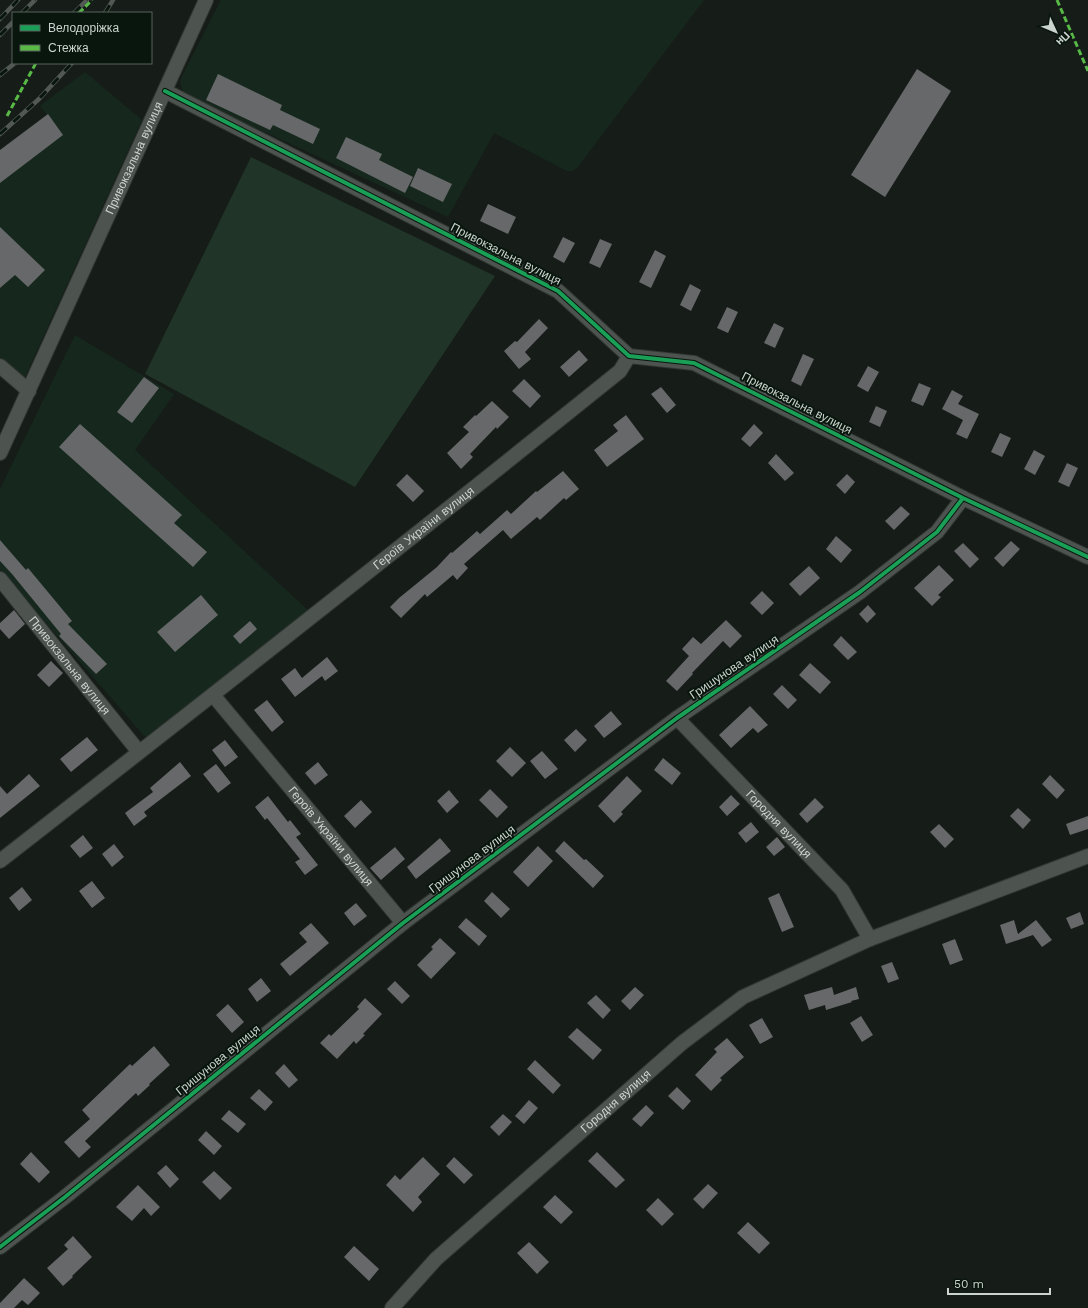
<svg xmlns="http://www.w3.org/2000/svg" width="1088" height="1308" viewBox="0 0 1088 1308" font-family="'Work Sans',sans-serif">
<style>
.built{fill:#16281d}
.green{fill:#203428}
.building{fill:#67686a}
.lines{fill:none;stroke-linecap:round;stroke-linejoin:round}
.minor-casing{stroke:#323734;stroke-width:16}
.minor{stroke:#4d534f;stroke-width:14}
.rail-casing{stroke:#525854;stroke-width:4.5}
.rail{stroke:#09160e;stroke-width:3;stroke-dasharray:9;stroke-linecap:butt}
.quiet{stroke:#58b947;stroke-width:3;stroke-dasharray:6 3;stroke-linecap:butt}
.cycleway-casing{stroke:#09160e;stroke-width:6}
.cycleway{stroke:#1a9f57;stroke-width:4}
.labels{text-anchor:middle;stroke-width:4;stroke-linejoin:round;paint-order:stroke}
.street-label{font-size:12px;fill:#cbd4ce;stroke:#09160e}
</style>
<rect width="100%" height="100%" fill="#161c18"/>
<path class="built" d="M221 0H704L577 168 572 171H567L494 133 448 217 187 96 183 92 182 88 180 83 181 78Z
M85 72 142 120 24 379 0 357V150L47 115 40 106Z
M75 335 174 394 135 450 311 613 146 738 0 570V489Z"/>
<path class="green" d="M251 157 495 276 355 487 145 374Z"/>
<path class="building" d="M917 69 951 91 885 197 851 175Z
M218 74 282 105 280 110 320 129 313 144 273 125 270 130 206 100Z
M48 114 63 135 0 183V150Z
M346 137 382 154 379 160 413 177 405 193 336 158Z
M418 168 452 184 443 202 410 186Z
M488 204 516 217 508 234 480 221Z
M0 227 45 270 28 287 15 275 0 288Z
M563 237 575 243 564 263 553 257Z
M600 239 612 244 600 268 589 263Z
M655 250 666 256 651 288 639 282Z
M690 284 701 290 691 311 680 305Z
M727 307 738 312 728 333 717 328Z
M539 319 548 328 525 352 531 359 519 369 504 351 515 341 517 342Z
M774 323 784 328 775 348 764 343Z
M579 350 588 360 569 377 560 367Z
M803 354 814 359 801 386 791 381Z
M868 366 879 372 868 392 857 386Z
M144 377 159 388 132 423 117 412Z
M524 379 541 396 530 408 512 391Z
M919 383 931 388 923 406 911 401Z
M661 387 676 405 667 413 651 394Z
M952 390 963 396 958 404 979 414 967 439 956 434 963 420 942 409Z
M492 401 509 417 497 429 496 427 470 454 473 457 461 469 447 453 469 432 463 427 475 415 476 416Z
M876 406 887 411 880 427 869 422Z
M626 415 644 439 607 467 594 450 618 431 613 425Z
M80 424 182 515 174 523 207 552 193 567 59 447Z
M754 424 763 433 750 447 741 439Z
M1000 433 1011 438 1002 457 991 452Z
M1034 450 1045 456 1035 475 1024 469Z
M776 454 794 473 785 481 768 463Z
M1067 463 1078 468 1069 487 1058 482Z
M563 471 579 489 566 500 564 498 540 520 537 517 511 539 503 530 464 564 468 568 457 580 453 575 427 597 425 594 401 618 390 607 399 598 437 567 451 552 452 553 477 531 480 534 507 510 511 514 536 491 537 492Z
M407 474 424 491 413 502 396 485Z
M847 474 855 482 845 494 836 485Z
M901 506 910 514 894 530 885 521Z
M836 536 852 550 841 563 826 549Z
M0 540 26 570 28 568 72 621 68 624 107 664 96 674 59 636 61 634 12 574 0 561Z
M1011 541 1020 549 1003 567 994 558Z
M963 543 979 559 970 568 954 551Z
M939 565 954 580 938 595 941 597 932 606 914 588Z
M809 566 820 578 800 596 789 584Z
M762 591 774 603 762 615 750 603Z
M201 595 218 615 175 652 157 632Z
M868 605 876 614 867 623 859 614Z
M14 610 25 624 9 639 0 629V623Z
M726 620 742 636 730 648 723 641 692 673 693 674 677 691 666 681 689 656 682 649 693 637 701 644Z
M250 621 257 629 240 644 233 636Z
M841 636 857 652 848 660 833 645Z
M327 657 338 671 325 681 322 676 295 697 281 679 295 668 302 678Z
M51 661 63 673 49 687 37 675Z
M810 663 831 682 820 694 799 675Z
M782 685 797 700 788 709 773 694Z
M267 700 284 722 272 732 254 710Z
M750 706 768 725 758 733 753 728 731 748 719 735Z
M611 711 622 724 604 738 594 726Z
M576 729 587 740 575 752 564 740Z
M87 737 98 750 71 772 60 759Z
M225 740 238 757 225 767 212 750Z
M510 747 526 763 512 777 496 761Z
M542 751 558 769 545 779 530 761Z
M663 758 681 773 672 785 654 770Z
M180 762 191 776 144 812 147 816 134 826 125 813 153 792 150 788Z
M318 762 328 775 315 785 305 773Z
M216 764 231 783 218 793 203 774Z
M29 774 40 786 0 818V786L7 794Z
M1050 775 1065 790 1057 799 1042 784Z
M627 776 642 791 621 812 623 814 614 823 598 806Z
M490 789 508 807 497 818 479 800Z
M449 790 459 802 447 813 437 801Z
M731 795 740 804 727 816 719 807Z
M268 796 288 822 290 820 301 834 296 837 318 865 305 875 295 862 300 859 267 818 265 820 255 807Z
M815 798 824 807 807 823 799 814Z
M361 800 372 812 355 828 344 816Z
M1018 808 1031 820 1023 829 1010 816Z
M1088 816V829L1070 835 1066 824Z
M751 822 759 832 746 843 738 833Z
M939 824 954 839 945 848 930 832Z
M83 835 93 848 80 858 70 846Z
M777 837 785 847 774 856 766 847Z
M440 838 451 851 416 879 407 867Z
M564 841 584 860 586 859 604 876 593 888 555 851Z
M114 844 124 857 112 867 102 854Z
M538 846 553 861 528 887 513 872Z
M395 847 405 859 381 880 370 868Z
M92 881 105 898 92 908 79 891Z
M22 887 32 900 19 911 9 898Z
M492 892 510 909 501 918 484 901Z
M779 893 794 927 782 932 768 898Z
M356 903 367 916 354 926 344 913Z
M1080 912 1084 924 1071 929 1066 918Z
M466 918 487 936 479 946 458 927Z
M1014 920 1018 934 1036 920 1052 940 1042 947 1033 935 1006 944 1000 925Z
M311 923 329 943 290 976 280 964 307 942 299 933Z
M440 938 456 953 431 979 417 965 433 949 431 947Z
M955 939 963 960 950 965 942 944Z
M892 962 899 979 888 983 881 966Z
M261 978 271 991 257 1002 248 989Z
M395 981 410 996 402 1004 387 989Z
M635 987 644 995 630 1010 621 1001Z
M832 987 834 995 856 987 859 999 851 1001 852 1002 826 1010 825 1005 809 1010 804 995Z
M596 995 611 1010 603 1019 587 1003Z
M365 998 382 1014 363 1034 365 1035 356 1044 354 1041 337 1059 320 1043 329 1034 331 1036 359 1009 357 1007Z
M228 1004 244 1022 232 1033 216 1015Z
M861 1016 873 1035 862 1042 850 1023Z
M762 1018 773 1037 760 1044 749 1025Z
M577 1028 602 1050 593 1060 568 1037Z
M727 1038 744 1057 720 1078 722 1080 711 1091 695 1075 717 1052 714 1049Z
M154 1046 170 1065 149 1084 150 1085 138 1096 136 1093 85 1141 91 1147 79 1158 64 1142 90 1119 82 1110 130 1064 132 1066Z
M535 1060 561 1085 553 1094 527 1069Z
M284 1064 298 1080 289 1088 275 1073Z
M677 1087 691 1101 683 1110 668 1096Z
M259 1089 273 1102 265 1111 250 1098Z
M529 1100 538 1108 524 1124 515 1116Z
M646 1105 654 1113 641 1127 632 1119Z
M229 1110 246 1124 238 1133 221 1119Z
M503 1114 512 1122 499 1136 490 1127Z
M206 1131 222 1146 214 1155 198 1140Z
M31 1152 50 1172 39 1183 20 1164Z
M597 1152 625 1180 616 1188 588 1161Z
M423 1157 440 1174 418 1197 422 1202 413 1212 386 1185 395 1175 400 1180Z
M454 1157 473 1175 464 1184 446 1166Z
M166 1165 179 1179 170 1188 157 1173Z
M214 1171 232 1188 220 1200 202 1182Z
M708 1184 718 1193 703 1209 693 1199Z
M138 1185 160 1207 151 1216 144 1208 132 1221 116 1207Z
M555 1195 573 1212 561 1224 543 1207Z
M658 1198 674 1214 662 1226 646 1210Z
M748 1222 770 1243 759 1254 737 1233Z
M73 1236 92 1257 72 1276 73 1277 63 1286 47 1268 68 1249 64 1245Z
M529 1242 549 1262 537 1274 517 1253Z
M354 1246 379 1269 369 1281 344 1257Z
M24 1278 40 1293 28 1305 22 1300 14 1308H0V1303Z"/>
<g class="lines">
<g class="minor-casing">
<g id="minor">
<path d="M165 91 558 291 629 356 694 363 963 498 1088 557"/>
<path d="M0 366 29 391"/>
<path id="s1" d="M0 453 206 0"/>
<path id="s2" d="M0 579 139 752"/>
<path id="s3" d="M213 695 403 923"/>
<path id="s4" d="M677 718 842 890 870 939"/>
<path id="s5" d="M0 861C208 699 415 536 620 371L629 356"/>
<path d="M0 1247 65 1197 403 923 677 718 860 592 937 532 963 498"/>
<path id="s6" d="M392 1308 436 1259 682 1043 743 997 870 939 1088 856"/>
</g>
</g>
<use href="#minor" class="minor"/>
<g class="rail-casing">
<path id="rail" d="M22 13 35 0
M74 13 87 0
M105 13 113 0
M0 19 18 0
M0 35 13 22
M0 75 15 63
M0 134 39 99 72 63"/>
</g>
<use href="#rail" class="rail"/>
<path class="quiet" d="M1057 0 1088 71
M79 13 92 0
M7 116 36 63"/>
<g class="cycleway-casing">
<path id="cycleway" d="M165 91 558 291 629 356 694 363 963 498 1088 557
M0 1247 65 1197 403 923 677 718 860 592 937 532 963 498"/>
</g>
<use href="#cycleway" class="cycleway"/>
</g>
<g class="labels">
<g class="street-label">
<text dy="4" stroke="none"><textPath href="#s1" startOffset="324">Привокзальна вулиця</textPath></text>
<text transform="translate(506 254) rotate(27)" y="4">Привокзальна вулиця</text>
<text transform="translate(797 403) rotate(27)" y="4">Привокзальна вулиця</text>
<text dy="4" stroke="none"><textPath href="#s5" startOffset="539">Героїв України вулиця</textPath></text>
<text dy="4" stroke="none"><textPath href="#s2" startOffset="111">Привокзальна вулиця</textPath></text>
<text transform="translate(734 667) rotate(-34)" y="4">Гришунова вулиця</text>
<text dy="4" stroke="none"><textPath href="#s4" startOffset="147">Городня вулиця</textPath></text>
<text dy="4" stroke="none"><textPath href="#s3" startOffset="184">Героїв України вулиця</textPath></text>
<text transform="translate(472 859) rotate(-37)" y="4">Гришунова вулиця</text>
<text transform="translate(218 1060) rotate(-39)" y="4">Гришунова вулиця</text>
<text dy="4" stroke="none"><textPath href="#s6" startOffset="305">Городня вулиця</textPath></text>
</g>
</g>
<rect x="12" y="12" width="140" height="52" fill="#09160e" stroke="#57625b"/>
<rect x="20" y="25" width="20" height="6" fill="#1a9f57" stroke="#57625b"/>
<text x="48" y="32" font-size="12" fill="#cbd4ce">Велодоріжка</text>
<rect x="20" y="45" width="20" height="6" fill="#58b947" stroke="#57625b"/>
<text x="48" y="52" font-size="12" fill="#cbd4ce">Стежка</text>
<g transform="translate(1056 32) rotate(134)" stroke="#09160e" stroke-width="3" paint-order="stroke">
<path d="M0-3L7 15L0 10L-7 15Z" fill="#cbd4ce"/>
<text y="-6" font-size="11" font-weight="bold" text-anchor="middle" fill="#cbd4ce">Пн</text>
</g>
<path d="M948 1288v6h102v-6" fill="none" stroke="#cbd4ce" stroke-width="2"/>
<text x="954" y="1288" font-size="12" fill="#cbd4ce" stroke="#09160e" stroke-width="3" paint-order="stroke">50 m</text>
</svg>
